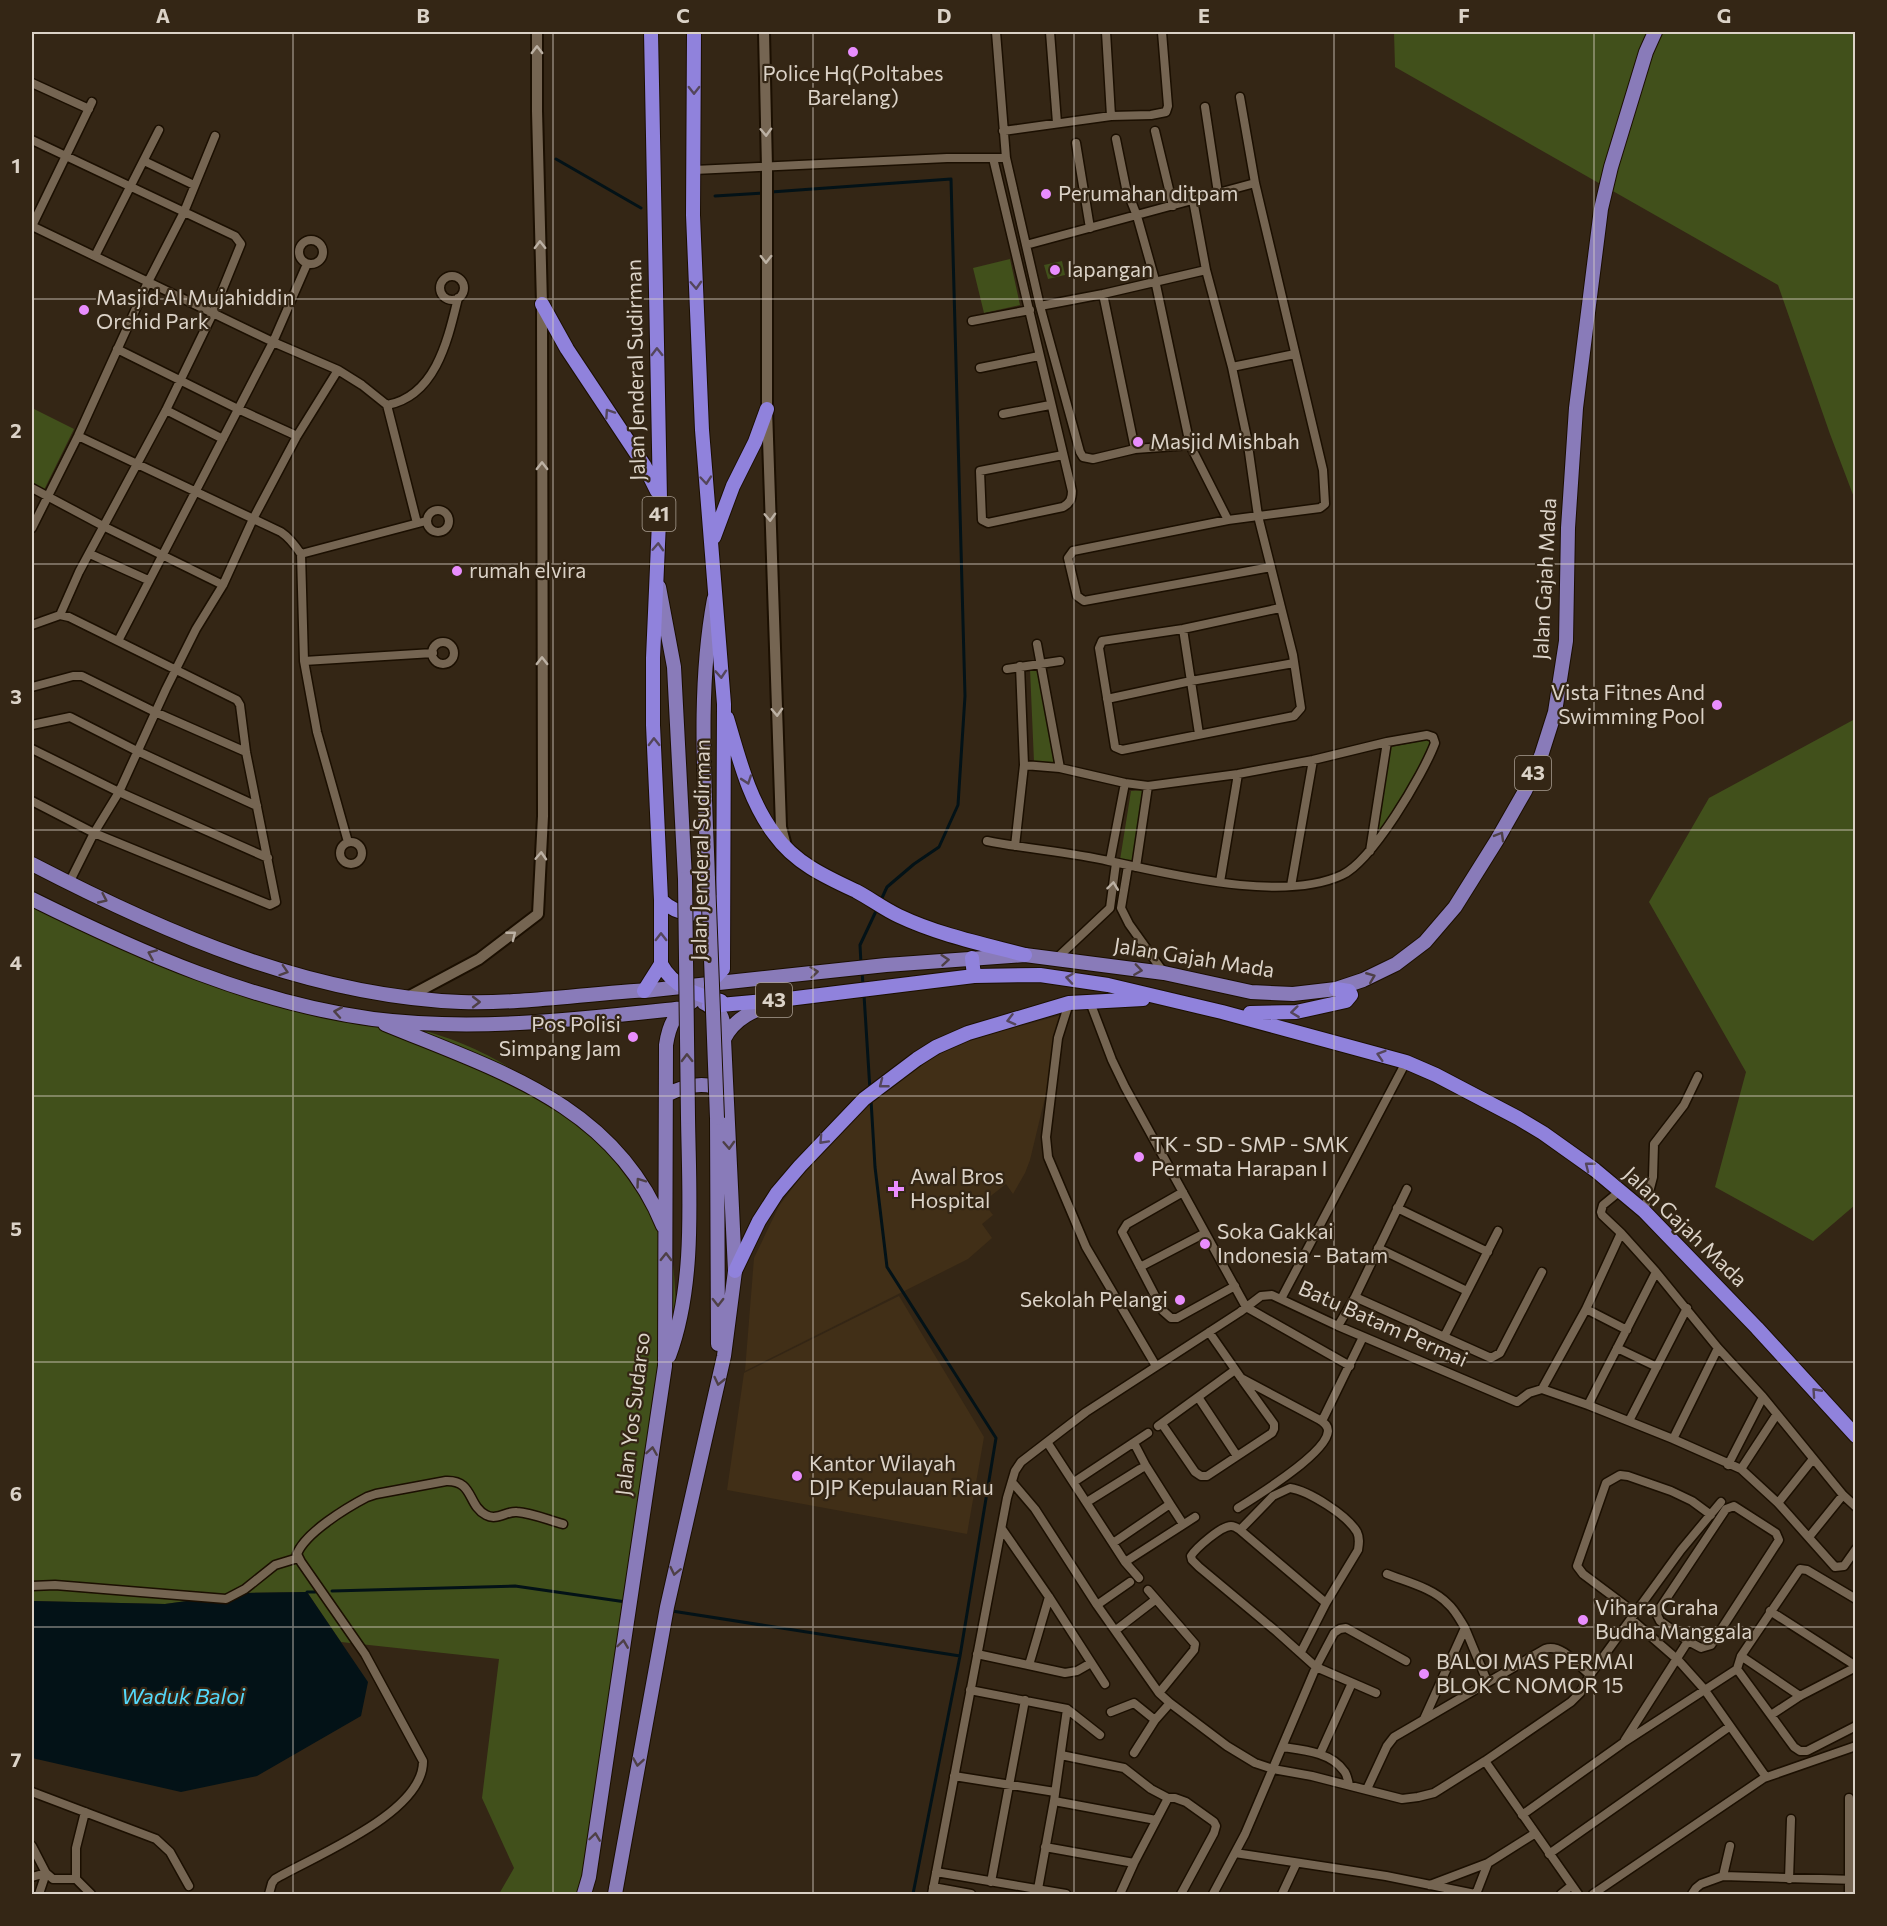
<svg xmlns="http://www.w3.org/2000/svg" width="1887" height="1926" viewBox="0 0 1887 1926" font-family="Commissioner,sans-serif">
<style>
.built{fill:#412f17}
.green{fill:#41501b}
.water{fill:#031217}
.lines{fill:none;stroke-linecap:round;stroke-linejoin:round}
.stream{stroke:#031217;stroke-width:3}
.minor-casing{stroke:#1b0f01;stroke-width:11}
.tertiary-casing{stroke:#1b0f01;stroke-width:14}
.primary-casing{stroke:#1b0f01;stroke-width:16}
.trunk-casing{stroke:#1b0f01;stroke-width:16}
.minor{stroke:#756552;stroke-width:8}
.tertiary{stroke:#756552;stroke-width:10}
.primary{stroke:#897bb9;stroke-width:14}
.trunk{stroke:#9082dc;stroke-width:14}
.primary-bridge-casing{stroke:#1b0f01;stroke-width:16;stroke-linecap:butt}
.primary-bridge{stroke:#897bb9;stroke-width:14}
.oneway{stroke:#bcb1a4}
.oneway2{stroke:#54465b}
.oneway3{stroke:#4e4046}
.grid{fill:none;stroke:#dbd2c7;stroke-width:1.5;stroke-opacity:0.55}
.poi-dot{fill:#e98dfe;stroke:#342615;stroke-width:2}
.labels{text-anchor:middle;stroke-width:4.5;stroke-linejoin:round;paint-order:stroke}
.shield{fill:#342615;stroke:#a99e92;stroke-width:1.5}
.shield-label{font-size:20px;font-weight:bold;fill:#dbd2c7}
.poi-label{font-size:21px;fill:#dbd2c7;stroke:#342615;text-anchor:start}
.street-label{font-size:21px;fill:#dbd2c7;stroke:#342615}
.water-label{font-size:22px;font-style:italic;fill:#54d9fb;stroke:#342615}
.neatline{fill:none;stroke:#dbd2c7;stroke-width:2}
.grid-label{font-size:20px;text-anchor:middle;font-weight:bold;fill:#dbd2c7}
</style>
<rect width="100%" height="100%" fill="#342615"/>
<path class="built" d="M1065 1014 1030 1160 1025 1173 1013 1194 1006 1184 983 1202 993 1215 982 1224 992 1238 968 1259 745 1371 754 1258 779 1206 812 1162 892 1081 929 1059 953 1047 983 1036Z
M899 1296 984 1437 967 1534 727 1490 744 1373Z"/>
<path class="green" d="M1394 32H1855V500L1830 434 1778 285 1395 67Z
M1010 259 1020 305 984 313 973 268Z
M1062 261 1065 275 1048 279 1044 265Z
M32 408 74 429 43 492 32 487Z
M1030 669H1041L1058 763 1034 762Z
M1855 719V1205L1813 1241 1715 1187 1746 1072 1649 902 1709 798Z
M1431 739 1432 744 1387 824 1378 832 1391 747Z
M1150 790 1140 864 1120 860 1131 791Z
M32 892C115 932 200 970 288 997 346 1015 407 1021 463 1044 540 1076 604 1137 647 1208 654 1221 663 1233 669 1247 675 1263 674 1285 676 1301L582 1894H499L514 1868 482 1798 499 1659 341 1642 307 1592 245 1593 165 1604 32 1601Z"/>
<path class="water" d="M307 1592 368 1682 361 1716 257 1776 181 1792 32 1758V1601L165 1604 245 1593Z"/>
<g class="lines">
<path class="stream" d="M556 159 641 208
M771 192 951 179 965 696 958 805 939 847 914 864 887 887 881 900
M715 196 764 193
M861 964 860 945 877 909
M862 971 863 985
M864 995 870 1090
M871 1100 875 1167 887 1267 996 1438 960 1656 913 1894
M332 1591 515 1586 626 1602
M307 1592H315
M672 1611 960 1656"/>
<g class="minor-casing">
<path id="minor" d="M996 32 1006 158 1040 306 1080 452 1083 457 1093 459 1135 449 1190 445
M1050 32 1057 123
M1106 32 1111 116
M32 83 89 109
M1240 97 1255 183 1323 470 1325 504 1320 508 1228 520 1073 551 1068 558 1077 596 1084 601 1271 567
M1205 107 1218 193
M1003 131 1111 116 1151 115 1166 112 1168 106 1162 32
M1155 131 1173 206
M1116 139 1126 188 1137 216 1155 280 1190 445 1228 520
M32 140 235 236 241 244 213 313 166 410 79 572 60 615
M1076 143 1090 228
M993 158 1072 491C1072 499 1070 503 1063 507L988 523 982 520 980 471 1063 455
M144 161 194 185
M694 170 947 158H1006
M1193 200 1206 270 1232 367 1247 438 1258 516 1293 655 1301 708 1294 716 1122 750 1115 747 1099 648 1102 641 1183 629 1280 608
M32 226 273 342 338 370 362 385 387 405 417 523
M32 226 92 102
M299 252a12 12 0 1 1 24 0a12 12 0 1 1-24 0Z
M1026 245 1255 183
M95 256 159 130
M440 288a12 12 0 1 1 24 0a12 12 0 1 1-24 0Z
M1103 294 1135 449
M1040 306 1103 294 1206 270
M972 321 1030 310
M117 349 238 409 297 436
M1232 367 1295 354
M980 368 1039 356
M387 405C436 396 448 339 458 298
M166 410 223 439
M1003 414 1050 405
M78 436 281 532C290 538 295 545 301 554L304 661 317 732 348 842
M32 488 105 527 223 585
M427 521a11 11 0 1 1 22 0a11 11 0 1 1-22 0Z
M32 528 78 436 148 282 184 212 215 136
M90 554 148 580
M301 554 426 521
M32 625 60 615 69 617 237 700 240 705 246 752 276 902 270 905 94 833 32 801
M1183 629 1199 734
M118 641 273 342 307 264
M432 653a11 11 0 1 1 22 0a11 11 0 1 1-22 0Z
M1037 644 1060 768
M304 661 433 653
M1007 669 1060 661
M32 687 73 676H82L155 712 246 752
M1107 699 1191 681 1294 663
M32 725 70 717 137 751 257 806
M32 749 119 792 268 858
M987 841C1027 849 1069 852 1109 861 1171 874 1282 903 1342 875 1372 861 1423 775 1435 743L1433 737 1427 735 1387 742 1313 760 1238 774 1148 786 1125 783 1060 768 1024 765
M340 853a11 11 0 1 1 22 0a11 11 0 1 1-22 0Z
M1015 846 1024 765 1020 666
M1370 851 1387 742
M1110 861 1125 783
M1128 866 1121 908 1129 924 1164 973
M1136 867 1148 786
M1220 882 1238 774
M69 883 94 833 119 792 166 689 196 629 223 585 253 519 297 436 338 370
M1291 886 1313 760
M1057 958 1110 908 1116 863
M1090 1002 1112 1060 1125 1087 1246 1307 1350 1366
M1069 1003 1058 1038 1046 1137 1048 1157 1086 1247 1156 1366
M1620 1191 1603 1205 1601 1212 1602 1215 1621 1233 1656 1272 1718 1348 1763 1397 1843 1495 1856 1507
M1183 1192 1127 1224 1122 1232 1163 1311 1171 1318H1177L1235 1286
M1397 1208 1488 1252
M1644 1211 1653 1177 1654 1144 1684 1105 1698 1076
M1378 1248 1467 1291
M1140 1267 1205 1233
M1355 1297 1491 1358 1500 1353 1542 1272
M1281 1299 1406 1062
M1586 1309 1627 1330
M1338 1326 1355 1297 1407 1189
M1209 1332 1241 1378 1320 1420C1324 1423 1328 1425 1328 1431 1327 1453 1257 1496 1238 1508
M1444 1337 1498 1231
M1617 1348 1657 1367
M1542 1389 1586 1309 1621 1233
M1198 1397 1237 1456
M1588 1405 1656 1272
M1322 1421 1363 1337
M1629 1421 1687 1308
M1162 1424 1195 1472 1201 1476H1207L1272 1433 1274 1429V1424L1243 1381
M1158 1426 1235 1370
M1673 1439 1718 1348
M1047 1442 1125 1562 1139 1578
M1134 1443 1146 1466
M1728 1465 1763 1397
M1741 1469 1777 1414
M1012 1482 1035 1509 1097 1605 1159 1693 1170 1703 1227 1746 1255 1763 1273 1769 1312 1776 1402 1799 1418 1797 1434 1793 1485 1761 1571 1702 1580 1693 1590 1675 1681 1550 1721 1502
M1074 1482 1148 1433
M1087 1502 1140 1469 1146 1466 1170 1504 1113 1543
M1778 1503 1813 1459
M1170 1504 1183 1524
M1734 1506 1776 1533 1779 1540 1711 1645 1701 1648 1688 1641 1660 1621 1657 1615 1658 1611 1726 1509Z
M1002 1529 1049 1597 1105 1684
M1240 1530 1273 1496 1290 1488C1309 1491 1347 1515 1357 1532 1360 1538 1359 1544 1358 1550L1326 1603 1301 1652
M1809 1537 1843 1495
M1125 1562 1195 1517
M1387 1574C1407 1582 1433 1588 1448 1604 1455 1610 1460 1620 1465 1628L1424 1719
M32 1586 55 1585 226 1599 245 1589 275 1565 298 1558
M1148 1590 1195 1644 1194 1650 1159 1693
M1326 1603 1240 1530C1237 1528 1235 1526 1231 1526 1221 1526 1196 1548 1191 1556L1192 1560 1199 1567 1277 1632 1316 1667 1376 1693
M1097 1605 1130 1582
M1770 1611 1856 1666
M1635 1613 1583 1574 1577 1566 1606 1483 1620 1475 1628 1476 1671 1491 1692 1501 1711 1515
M1631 1619 1678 1660 1704 1689 1766 1777
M1465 1628 1487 1681
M1116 1630 1155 1600
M977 1654 1065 1673 1077 1671 1091 1663
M1741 1656 1800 1696
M1029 1665 1049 1597
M1737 1669 1794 1747 1800 1751H1807L1856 1726
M970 1690 1067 1709 1100 1735
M1111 1712 1134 1703 1155 1720
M1771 1715 1800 1696 1856 1667
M1625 1740 1688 1641
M1282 1747C1303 1750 1331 1752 1344 1771 1347 1774 1348 1781 1349 1785
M1134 1753 1155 1720 1170 1703
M1320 1754 1352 1683
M1061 1755 1124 1768 1151 1789 1168 1798H1175L1186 1802 1214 1822 1216 1826 1214 1833 1181 1894
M1485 1761 1578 1894
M954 1776 1055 1792
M1367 1789 1387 1746 1394 1737 1545 1649C1561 1643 1578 1665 1590 1675
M32 1792 156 1839 170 1852 189 1886
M1054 1801 1156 1820
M1522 1815 1623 1743 1737 1669 1741 1656 1800 1569 1807 1570 1856 1599
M1849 1817V1798
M32 1846 46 1873 39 1894
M1045 1847 1134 1863
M1235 1853 1386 1876 1475 1894
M1549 1854 1729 1727
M936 1872 1066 1894
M1723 1876 1730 1846
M32 1877 46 1873 53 1879H76L91 1894
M76 1879V1848L85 1812
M1789 1879 1791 1819
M991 1882 1025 1700
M1430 1885 1488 1863
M933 1887 971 1894
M1038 1889 1054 1801 1067 1709
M269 1894 272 1883 275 1879C314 1856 424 1813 423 1761L365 1654 301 1562 297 1554C305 1533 346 1508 367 1497L376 1494 446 1481C474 1480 467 1505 486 1515 497 1521 506 1511 517 1512 532 1513 548 1520 563 1524
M932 1894 1007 1498 1015 1471 1021 1462 1086 1412 1240 1312 1261 1296 1272 1295 1338 1326 1517 1402 1529 1393 1542 1389 1588 1405 1673 1439 1741 1469 1778 1503 1835 1567 1844 1566 1856 1549
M1120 1894 1134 1863 1168 1798
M1213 1894 1245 1834 1316 1667 1334 1633 1340 1629 1346 1628 1406 1661
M1282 1894 1296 1864
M1476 1894 1488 1863 1534 1834
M1561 1894 1571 1886
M1593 1894 1764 1778 1856 1746
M1692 1894 1696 1888 1701 1884 1723 1876 1856 1880
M1849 1894V1817H1856"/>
</g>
<g class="tertiary-casing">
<path id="tertiary" d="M764 32 767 168V409L781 827 786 846
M408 997 479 959 538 914 543 816 542 304 537 111V32"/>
</g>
<g class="primary-casing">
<path id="primary" d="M659 587 674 667 685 879
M32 864C165 933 309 996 461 1002 525 1004 588 993 652 990
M708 879C705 786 697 691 714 599
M32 899C139 952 253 1003 373 1019 476 1032 582 1019 685 1008
M644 991 886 965 1025 955 1164 973 1251 992 1293 994 1336 989 1363 980 1396 964 1425 942 1455 907 1497 840 1525 791 1541 756 1555 712 1566 641 1568 528 1576 408 1601 209 1611 167 1646 52 1655 32
M704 1003C725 1013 723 1018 724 1039
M385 1024C496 1070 614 1104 663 1226
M666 1095C684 1086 706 1079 724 1092
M717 1118 718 1344
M669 1356C696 1284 689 1193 688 1117
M584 1894 589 1877 665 1366 666 1045C669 1025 675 1012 693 1001
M615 1894 667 1607 724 1356 735 1271 724 1039C735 1017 755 1010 777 1002"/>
</g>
<g class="trunk-casing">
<path id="trunk" d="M694 32 693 215 702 430 724 704 723 969 710 983
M542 304 567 349 644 465 657 491
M714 537 733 486 755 442 767 409
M727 718C739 758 749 801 775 835 795 863 826 877 856 891 871 899 884 909 899 916 939 935 983 944 1025 955
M661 900C677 915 701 920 717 902
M972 958 974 976
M661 964C673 987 697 995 721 1001
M644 991 661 964V900L653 725V658L660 499 651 32
M709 1006 788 999 974 976 1040 975 1108 985 1222 1012 1406 1062 1436 1075 1518 1118 1543 1133 1595 1170 1644 1211 1757 1328 1856 1436
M1250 1013 1296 1012 1346 1001 1351 995 1349 991 1336 989
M735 1271 759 1221 777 1193 800 1166 864 1099 917 1059 936 1047 968 1033 1069 1003 1143 999"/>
</g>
<use href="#minor" class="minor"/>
<use href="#tertiary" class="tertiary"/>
<use href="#primary" class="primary"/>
<use href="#trunk" class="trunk"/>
<g class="primary-bridge-casing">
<path id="primary-bridge" d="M685 879 688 1117
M708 879 717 1118"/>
</g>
<use href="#primary-bridge" class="primary-bridge"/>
</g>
<defs><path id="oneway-chevron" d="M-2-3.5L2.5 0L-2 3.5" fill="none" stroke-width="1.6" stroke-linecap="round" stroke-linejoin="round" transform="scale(1.5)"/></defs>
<g class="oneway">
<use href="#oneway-chevron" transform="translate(537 50) rotate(-90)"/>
<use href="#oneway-chevron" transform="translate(766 132) rotate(88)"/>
<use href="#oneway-chevron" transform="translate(540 245) rotate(-91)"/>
<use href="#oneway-chevron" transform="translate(766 259) rotate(90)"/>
<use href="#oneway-chevron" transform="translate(542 466) rotate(-90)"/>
<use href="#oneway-chevron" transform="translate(770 517) rotate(88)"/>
<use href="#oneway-chevron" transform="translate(542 661) rotate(-90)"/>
<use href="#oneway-chevron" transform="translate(777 712) rotate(88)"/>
<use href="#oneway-chevron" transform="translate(541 856) rotate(-87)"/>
<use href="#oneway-chevron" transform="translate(1113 886) rotate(-83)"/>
<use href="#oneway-chevron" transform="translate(512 935) rotate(-38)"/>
</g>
<g class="oneway2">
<use href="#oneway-chevron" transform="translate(694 90) rotate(90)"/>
<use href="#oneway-chevron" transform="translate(696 285) rotate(87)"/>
<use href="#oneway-chevron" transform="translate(657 352) rotate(-91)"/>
<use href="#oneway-chevron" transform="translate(609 413) rotate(-124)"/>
<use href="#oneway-chevron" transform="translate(706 480) rotate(85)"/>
<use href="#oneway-chevron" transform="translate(658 547) rotate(-87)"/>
<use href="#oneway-chevron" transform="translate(721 674) rotate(86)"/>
<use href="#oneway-chevron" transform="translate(654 742) rotate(-91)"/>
<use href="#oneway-chevron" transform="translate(747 780) rotate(71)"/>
<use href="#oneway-chevron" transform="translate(661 937) rotate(-90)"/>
<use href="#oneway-chevron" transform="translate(1070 978) rotate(-171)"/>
<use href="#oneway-chevron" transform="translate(1295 1012) rotate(173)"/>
<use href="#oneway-chevron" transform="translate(1011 1020) rotate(165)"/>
<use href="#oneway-chevron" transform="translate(1381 1055) rotate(-163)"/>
<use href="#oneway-chevron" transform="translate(883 1084) rotate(142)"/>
<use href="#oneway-chevron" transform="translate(823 1140) rotate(133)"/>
<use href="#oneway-chevron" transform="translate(1589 1166) rotate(-142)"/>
<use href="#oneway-chevron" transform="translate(1816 1392) rotate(-132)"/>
</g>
<g class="oneway3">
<use href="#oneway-chevron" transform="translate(1500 836) rotate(-60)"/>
<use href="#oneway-chevron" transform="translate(103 899) rotate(25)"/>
<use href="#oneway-chevron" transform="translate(152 954) rotate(-157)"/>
<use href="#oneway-chevron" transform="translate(945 960) rotate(-5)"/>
<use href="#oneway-chevron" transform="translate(1138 970) rotate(8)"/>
<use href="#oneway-chevron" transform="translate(284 971) rotate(18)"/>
<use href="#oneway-chevron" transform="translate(814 972) rotate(-6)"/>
<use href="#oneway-chevron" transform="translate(1371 977) rotate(-22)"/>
<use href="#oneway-chevron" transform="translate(476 1002)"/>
<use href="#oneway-chevron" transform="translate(338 1012) rotate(-170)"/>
<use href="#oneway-chevron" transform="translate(687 1058) rotate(-91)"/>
<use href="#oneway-chevron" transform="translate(729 1145) rotate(87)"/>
<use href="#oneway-chevron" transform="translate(640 1182) rotate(-126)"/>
<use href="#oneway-chevron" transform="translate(666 1257) rotate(-89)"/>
<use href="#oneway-chevron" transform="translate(718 1302) rotate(90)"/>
<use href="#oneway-chevron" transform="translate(719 1381) rotate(103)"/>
<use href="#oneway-chevron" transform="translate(652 1451) rotate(-81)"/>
<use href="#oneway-chevron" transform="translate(675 1571) rotate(102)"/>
<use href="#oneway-chevron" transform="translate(623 1644) rotate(-82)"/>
<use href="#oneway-chevron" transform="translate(638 1762) rotate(99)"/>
<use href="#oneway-chevron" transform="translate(595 1837) rotate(-82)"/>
</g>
<path class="grid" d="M293 32V1894M553 32V1894M813 32V1894M1074 32V1894M1334 32V1894M1594 32V1894M32 299H1856M32 564H1856M32 830H1856M32 1096H1856M32 1362H1856M32 1627H1856"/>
<g class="poi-dot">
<circle cx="853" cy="52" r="6"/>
<circle cx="1046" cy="194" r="6"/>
<circle cx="1055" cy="270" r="6"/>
<circle cx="84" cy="310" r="6"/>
<circle cx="1138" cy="442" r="6"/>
<circle cx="457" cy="571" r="6"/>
<circle cx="1717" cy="705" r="6"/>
<circle cx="633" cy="1037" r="6"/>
<circle cx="1139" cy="1157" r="6"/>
<path d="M893 1180h6v6h6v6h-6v6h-6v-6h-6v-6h6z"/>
<circle cx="1205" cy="1244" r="6"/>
<circle cx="1180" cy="1300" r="6"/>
<circle cx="797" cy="1476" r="6"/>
<circle cx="1583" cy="1620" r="6"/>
<circle cx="1424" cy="1674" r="6"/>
</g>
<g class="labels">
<g class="shield">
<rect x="642.5" y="497" width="33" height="34" rx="4.5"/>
<rect x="1515" y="756" width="36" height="34" rx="4.5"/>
<rect x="756" y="983" width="36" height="34" rx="4.5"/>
</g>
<g class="shield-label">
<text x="659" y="521">41</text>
<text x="1533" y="780">43</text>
<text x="774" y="1007">43</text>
</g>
<g class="poi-label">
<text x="853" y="81" text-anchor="middle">Police Hq(Poltabes<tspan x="853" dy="24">Barelang)</tspan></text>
<text x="1058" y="201">Perumahan ditpam</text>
<text x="1067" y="277">lapangan</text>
<text x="96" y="305">Masjid Al Mujahiddin<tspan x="96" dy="24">Orchid Park</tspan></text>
<text x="1150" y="449">Masjid Mishbah</text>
<text x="469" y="578">rumah elvira</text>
<text x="1705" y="700" text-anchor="end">Vista Fitnes And<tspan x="1705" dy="24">Swimming Pool</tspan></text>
<text x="621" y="1032" text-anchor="end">Pos Polisi<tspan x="621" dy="24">Simpang Jam</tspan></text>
<text x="1151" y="1152">TK - SD - SMP - SMK<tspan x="1151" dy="24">Permata Harapan I</tspan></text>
<text x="910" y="1184">Awal Bros<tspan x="910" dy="24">Hospital</tspan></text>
<text x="1217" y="1239">Soka Gakkai<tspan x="1217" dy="24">Indonesia - Batam</tspan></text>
<text x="1168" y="1307" text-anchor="end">Sekolah Pelangi</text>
<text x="809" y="1471">Kantor Wilayah<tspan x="809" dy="24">DJP Kepulauan Riau</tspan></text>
<text x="1595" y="1615">Vihara Graha<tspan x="1595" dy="24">Budha Manggala</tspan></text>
<text x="1436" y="1669">BALOI MAS PERMAI<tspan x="1436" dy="24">BLOK C NOMOR 15</tspan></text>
</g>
<g class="street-label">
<text transform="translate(636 370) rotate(-91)" y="7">Jalan Jenderal Sudirman</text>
<text transform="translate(1545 579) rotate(-87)" y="7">Jalan Gajah Mada</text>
<text transform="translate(701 850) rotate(-89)" y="7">Jalan Jenderal Sudirman</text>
<text transform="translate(1194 958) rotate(9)" y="7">Jalan Gajah Mada</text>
<text transform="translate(1685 1227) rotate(44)" y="7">Jalan Gajah Mada</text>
<text transform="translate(1383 1324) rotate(24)" y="7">Batu Batam Permai</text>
<text transform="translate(633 1414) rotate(-83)" y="7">Jalan Yos Sudarso</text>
</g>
<g class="water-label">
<text x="183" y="1704">Waduk Baloi</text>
</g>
</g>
<rect width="1887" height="1926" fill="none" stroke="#342615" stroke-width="66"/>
<rect x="33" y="33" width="1821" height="1860" class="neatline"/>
<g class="grid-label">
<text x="163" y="23">A</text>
<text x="423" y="23">B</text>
<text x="683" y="23">C</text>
<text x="944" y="23">D</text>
<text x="1204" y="23">E</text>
<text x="1464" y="23">F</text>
<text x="1724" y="23">G</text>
<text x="16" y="173">1</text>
<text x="16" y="438">2</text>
<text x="16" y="704">3</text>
<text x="16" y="970">4</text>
<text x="16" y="1236">5</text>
<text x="16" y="1501">6</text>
<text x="16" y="1767">7</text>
</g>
</svg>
